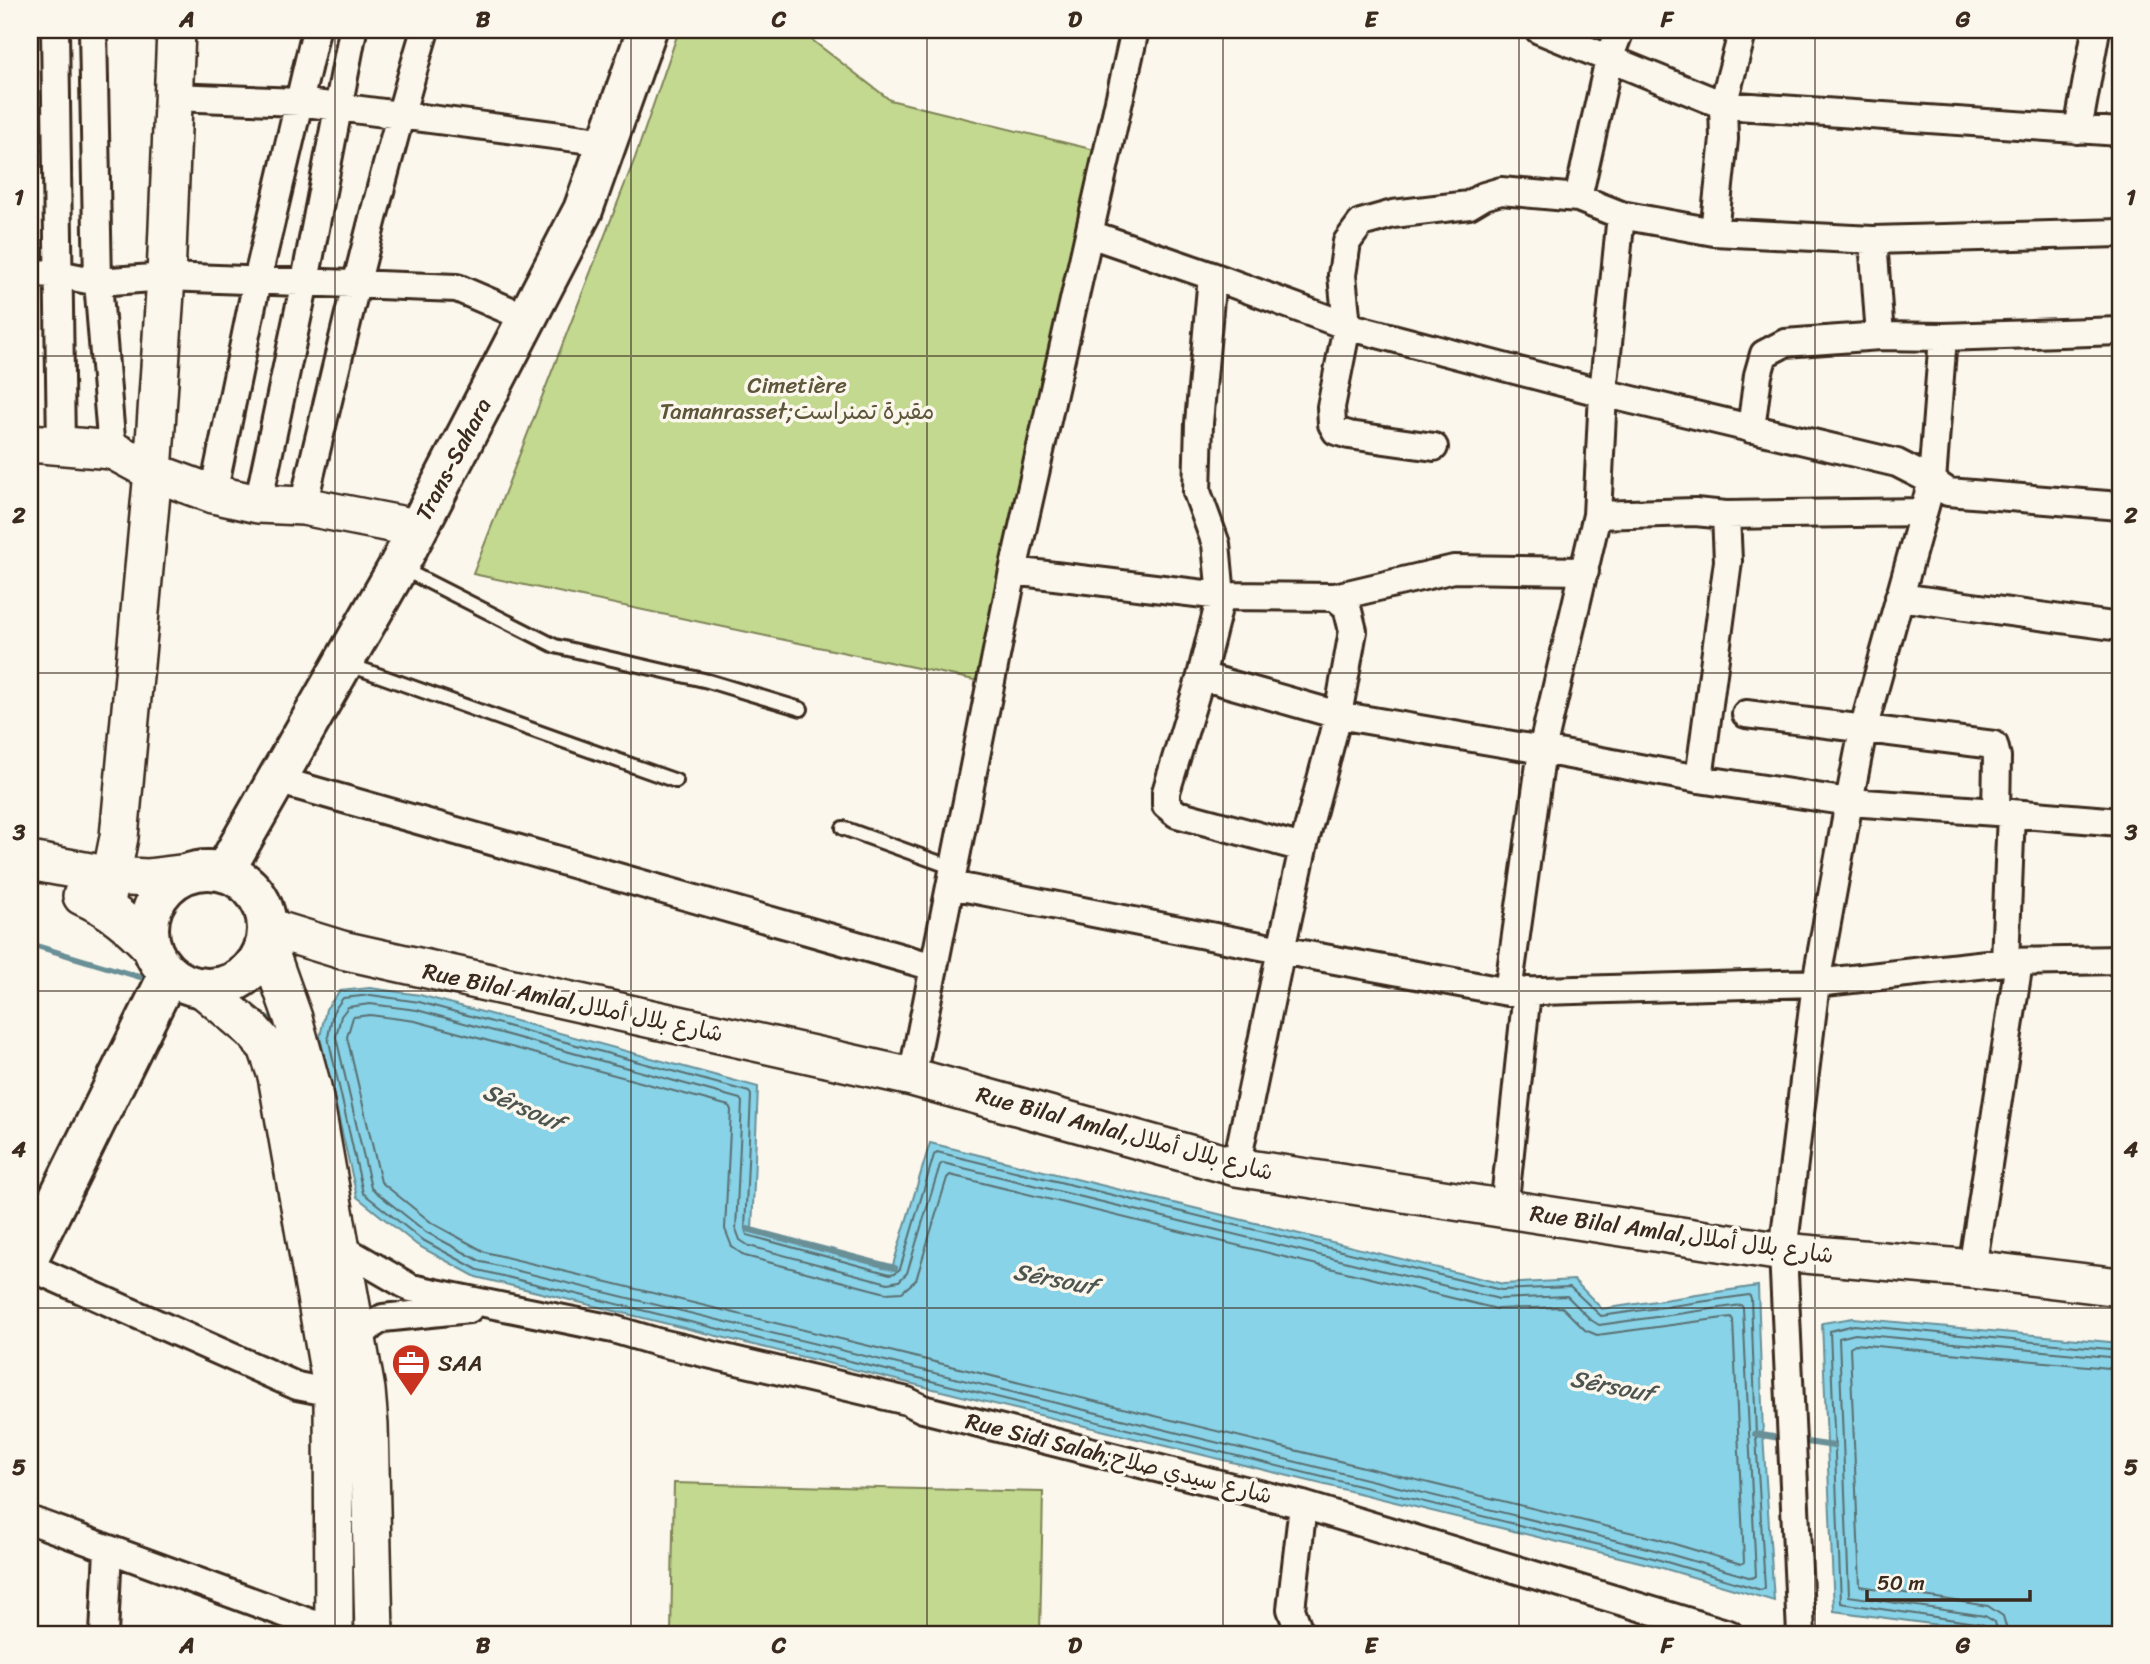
<svg xmlns="http://www.w3.org/2000/svg" width="2150" height="1664" viewBox="0 0 2150 1664" font-family="Sriracha,'Playpen Sans Arabic',sans-serif">
<style>
.green{fill:#c2d98f;stroke:#7e8256;stroke-width:2}
.water{fill:#88d3e8;stroke:#698f97;stroke-width:2}
.lines{fill:none;stroke-linecap:round;stroke-linejoin:round}
.shore{stroke:#5a6e6f;stroke-width:2}
.stream{stroke:#698f97;stroke-width:6}
.lane-casing{stroke:#3b2a1e;stroke-width:18}
.street-casing{stroke:#3b2a1e;stroke-width:32}
.secondary-casing{stroke:#3b2a1e;stroke-width:42}
.primary-casing{stroke:#3b2a1e;stroke-width:44}
.lane{stroke:#fbf7ec;stroke-width:12}
.street{stroke:#fbf7ec;stroke-width:26}
.secondary{stroke:#fbf7ec;stroke-width:37}
.primary{stroke:#fbf7ec;stroke-width:38}
.grid{fill:none;stroke:#3b2a1e;stroke-width:2;stroke-opacity:0.55}
.labels{text-anchor:middle;stroke-width:7;stroke-linejoin:round;paint-order:stroke}
.park-label{font-size:23px;fill:#5d563a;stroke:#fbf7ec}
.street-label{font-size:23px;fill:#3b2a1e;stroke:#fbf7ec}
.poi-label{font-size:23px;fill:#3b2a1e;stroke:#fbf7ec;text-anchor:start}
.water-label{font-size:24px;font-style:italic;fill:#4e5450;stroke:#fbf7ec}
.neatline{fill:none;stroke:#3b2a1e;stroke-width:2.5}
.grid-label{font-size:23px;text-anchor:middle;font-weight:bold;fill:#3b2a1e}
</style>
<rect width="100%" height="100%" fill="#fbf7ec"/>
<filter id="ink" filterUnits="userSpaceOnUse"><feTurbulence type="fractalNoise" baseFrequency=".0143" numOctaves="2"/><feDisplacementMap in="SourceGraphic" scale="14" xChannelSelector="R" yChannelSelector="G"/><feConvolveMatrix kernelMatrix="1 2 1 2 8 2 1 2 1" color-interpolation-filters="sRGB"/></filter>
<g filter="url(#ink)">
<path class="green" d="M679 30H799L890 100 1095 150 979 681 473 574 635 158Z
M674 1483 1043 1492 1040 1634H671Z"/>
<path class="water" d="M370 988 420 995 758 1087 752 1231 892 1268 930 1143 1503 1284 1574 1280 1602 1309 1758 1286 1763 1435 1774 1601 1652 1565 476 1277 417 1245 357 1197 320 1037 326 1009 340 991Z
M1853 1318 2120 1343V1634H2006L1834 1611 1822 1323Z"/>
<g class="lines">
<path class="shore" d="M371 995 419 1002 749 1092 751 1095 745 1229 747 1235 890 1274 895 1273 900 1269 934 1155 937 1152 1501 1290 1570 1287 1601 1316 1749 1295 1751 1298 1756 1436 1765 1588 1761 1590 1653 1558 478 1270 421 1239 363 1193 328 1037 333 1012 343 998Z
M370 1004 417 1010 740 1099 742 1102 736 1229 740 1240 749 1246 888 1283 899 1281 907 1273 940 1165 943 1163 1499 1299 1567 1296 1591 1320 1599 1325 1741 1305 1743 1308 1756 1576 1752 1578 1655 1550 482 1262 426 1232 371 1188 336 1037 341 1016 348 1007Z
M370 1015 415 1021 729 1106 731 1110 725 1229 732 1247 745 1256 886 1293 902 1292 916 1280 947 1178 950 1175 1497 1309 1562 1307 1585 1330 1597 1335 1731 1317 1733 1320 1744 1562 1741 1564 1658 1539 485 1252 432 1223 381 1182 347 1037 353 1017Z
M1989 1634 1987 1627 1982 1624 1841 1603 1830 1331 1854 1325 2120 1350
M1998 1634 1995 1622 1985 1616 1849 1596 1839 1338 1855 1334 2120 1358
M2008 1634 2003 1616 1988 1606 1860 1586 1850 1347 1855 1344 2120 1369"/>
<path class="stream" d="M30 944 153 981
M257 1014 279 1022
M747 1229 895 1268
M1755 1434 1786 1439
M1800 1441 1834 1446"/>
<g class="lane-casing">
<path id="lane" d="M401 568 555 646 708 681 801 709
M347 664 676 781
M843 828 954 868"/>
</g>
<g class="street-casing">
<path id="street" d="M55 30 61 446
M93 30 98 282 112 450
M1539 30 1723 105 2120 132
M1620 30 1609 59 1578 198 1621 215 1714 232
M1743 30 1723 105 1724 139 1714 232 1873 240 1880 336 1943 337
M173 97 299 102 607 142
M2078 130 2096 30
M1621 215 1603 393 1897 463 1932 481 1863 730 1849 802 2011 813 2005 962
M1090 234 1212 276 1199 423 1197 492 1216 544 1221 596 1201 676 1166 792V805L1177 814 1303 848
M1873 240 2120 233
M30 273 58 274 98 282 166 277 457 288 527 318
M1212 276 1347 326 1603 393 1597 515 1542 750 1338 715 1303 848 1281 950 1508 992 1816 983 1783 1252 1801 1634
M2120 331 1943 337 1932 481 1948 492 2120 506
M1751 429 1758 375 1764 354 1785 343 1880 336
M1434 447 1349 435 1336 431 1332 424 1331 407 1347 326 1342 275 1347 242 1361 223 1393 214 1469 205 1484 196 1501 191 1578 198
M213 494 257 281 316 30
M258 504 305 281 353 30
M303 506C341 346 378 187 425 30
M1597 515 1695 512 1726 515 1728 561 1699 779
M1726 515 1923 512
M1013 571 1221 596 1335 597 1347 607 1353 631 1338 715 1201 676
M1335 597 1454 569 1585 571
M1899 597 2120 627
M1746 714 1994 745 1997 757 1996 812
M277 780 934 967
M2011 813 2120 822
M951 885 1281 950 1236 1167
M1508 992 1542 750 1699 779 1849 802 1816 983 2005 962 2120 960
M912 1077 1013 571 1135 30
M1504 1209 1527 991
M342 1248 411 1288 613 1329 657 1342 907 1401 923 1409 1303 1505 1729 1634
M30 1267 297 1386 333 1393
M1972 1269 2019 962
M357 1339 372 1325 383 1318 469 1309
M30 1520 341 1634
M104 1634 108 1549
M1300 1634 1291 1609 1303 1505"/>
</g>
<g class="secondary-casing">
<path id="secondary" d="M30 443 112 450 153 472 213 494 258 504 303 506 416 528
M30 861 111 876 147 878 188 873
M82 896C110 908 130 925 151 947
M105 907 119 837 153 472 166 277 176 30
M267 927 342 950 912 1077 1236 1167 1783 1252 1972 1269 2120 1287
M266 942 293 1018 312 1087 366 1390 369 1425 374 1634
M203 989 252 1030 267 1047 277 1076 333 1393 334 1634"/>
</g>
<g class="primary-casing">
<path id="primary" d="M149 929a59 59 0 1 1 118 0a59 59 0 1 1-118 0Z
M224 872 398 567 583 210 647 30
M30 1255 169 974"/>
</g>
<use href="#lane" class="lane"/>
<use href="#street" class="street"/>
<use href="#secondary" class="secondary"/>
<use href="#primary" class="primary"/>
</g>
</g>
<path class="grid" d="M335 30V1634M631 30V1634M927 30V1634M1223 30V1634M1519 30V1634M1815 30V1634M30 356H2120M30 673H2120M30 991H2120M30 1308H2120"/>
<defs>
<g id="office-pin" transform="scale(2.0125)"><path d="M0 17L-7.5 6A9.5 9.5 0 1 1 7.5 6Z" fill="#c8321e" stroke="#fbf7ec"/><path d="M-6-3h4V-5.5h4V-3h4V5H-6ZM-1-4.5V-3h2v-1.5ZM-6 0V1H6V0Z" fill="#fff"/></g>
</defs>
<g fill-rule="evenodd">
<use href="#office-pin" x="411" y="1363"/>
</g>
<g class="labels">
<g class="park-label">
<text x="797" y="393">Cimetière<tspan x="797" dy="26">Tamanrasset;مقبرة تمنراست</tspan></text>
</g>
<g class="street-label">
<text transform="translate(453 459) rotate(-62)" y="8">Trans-Sahara</text>
<text transform="translate(573 1002) rotate(12)" y="8">Rue Bilal Amlal,شارع بلال أملال</text>
<text transform="translate(1125 1133) rotate(15)" y="8">Rue Bilal Amlal,شارع بلال أملال</text>
<text transform="translate(1682 1234) rotate(8)" y="8">Rue Bilal Amlal,شارع بلال أملال</text>
<text transform="translate(1119 1458) rotate(14)" y="8">Rue Sidi Salah;شارع سيدي صلاح</text>
</g>
<g class="poi-label">
<text x="438" y="1371">SAA</text>
</g>
<g class="water-label">
<text transform="translate(523 1107) rotate(24)" y="8">Sêrsouf</text>
<text transform="translate(1055 1279) rotate(11)" y="8">Sêrsouf</text>
<text transform="translate(1612 1386) rotate(11)" y="8">Sêrsouf</text>
</g>
</g>
<rect width="2150" height="1664" fill="none" stroke="#fbf7ec" stroke-width="77"/>
<path d="M1867 1590v10h163v-10" fill="none" stroke="#3b2a1e" stroke-width="3.5"/>
<text x="1877" y="1590" font-size="21" fill="#3b2a1e" stroke="#fbf7ec" stroke-width="5" paint-order="stroke">50 m</text>
<rect x="38" y="38" width="2074" height="1588" class="neatline"/>
<g class="grid-label">
<text x="187" y="27">A</text>
<text x="483" y="27">B</text>
<text x="779" y="27">C</text>
<text x="1075" y="27">D</text>
<text x="1371" y="27">E</text>
<text x="1667" y="27">F</text>
<text x="1963" y="27">G</text>
<text x="19" y="205">1</text>
<text x="2131" y="205">1</text>
<text x="19" y="523">2</text>
<text x="2131" y="523">2</text>
<text x="19" y="840">3</text>
<text x="2131" y="840">3</text>
<text x="19" y="1157">4</text>
<text x="2131" y="1157">4</text>
<text x="19" y="1475">5</text>
<text x="2131" y="1475">5</text>
<text x="187" y="1653">A</text>
<text x="483" y="1653">B</text>
<text x="779" y="1653">C</text>
<text x="1075" y="1653">D</text>
<text x="1371" y="1653">E</text>
<text x="1667" y="1653">F</text>
<text x="1963" y="1653">G</text>
</g>
</svg>
